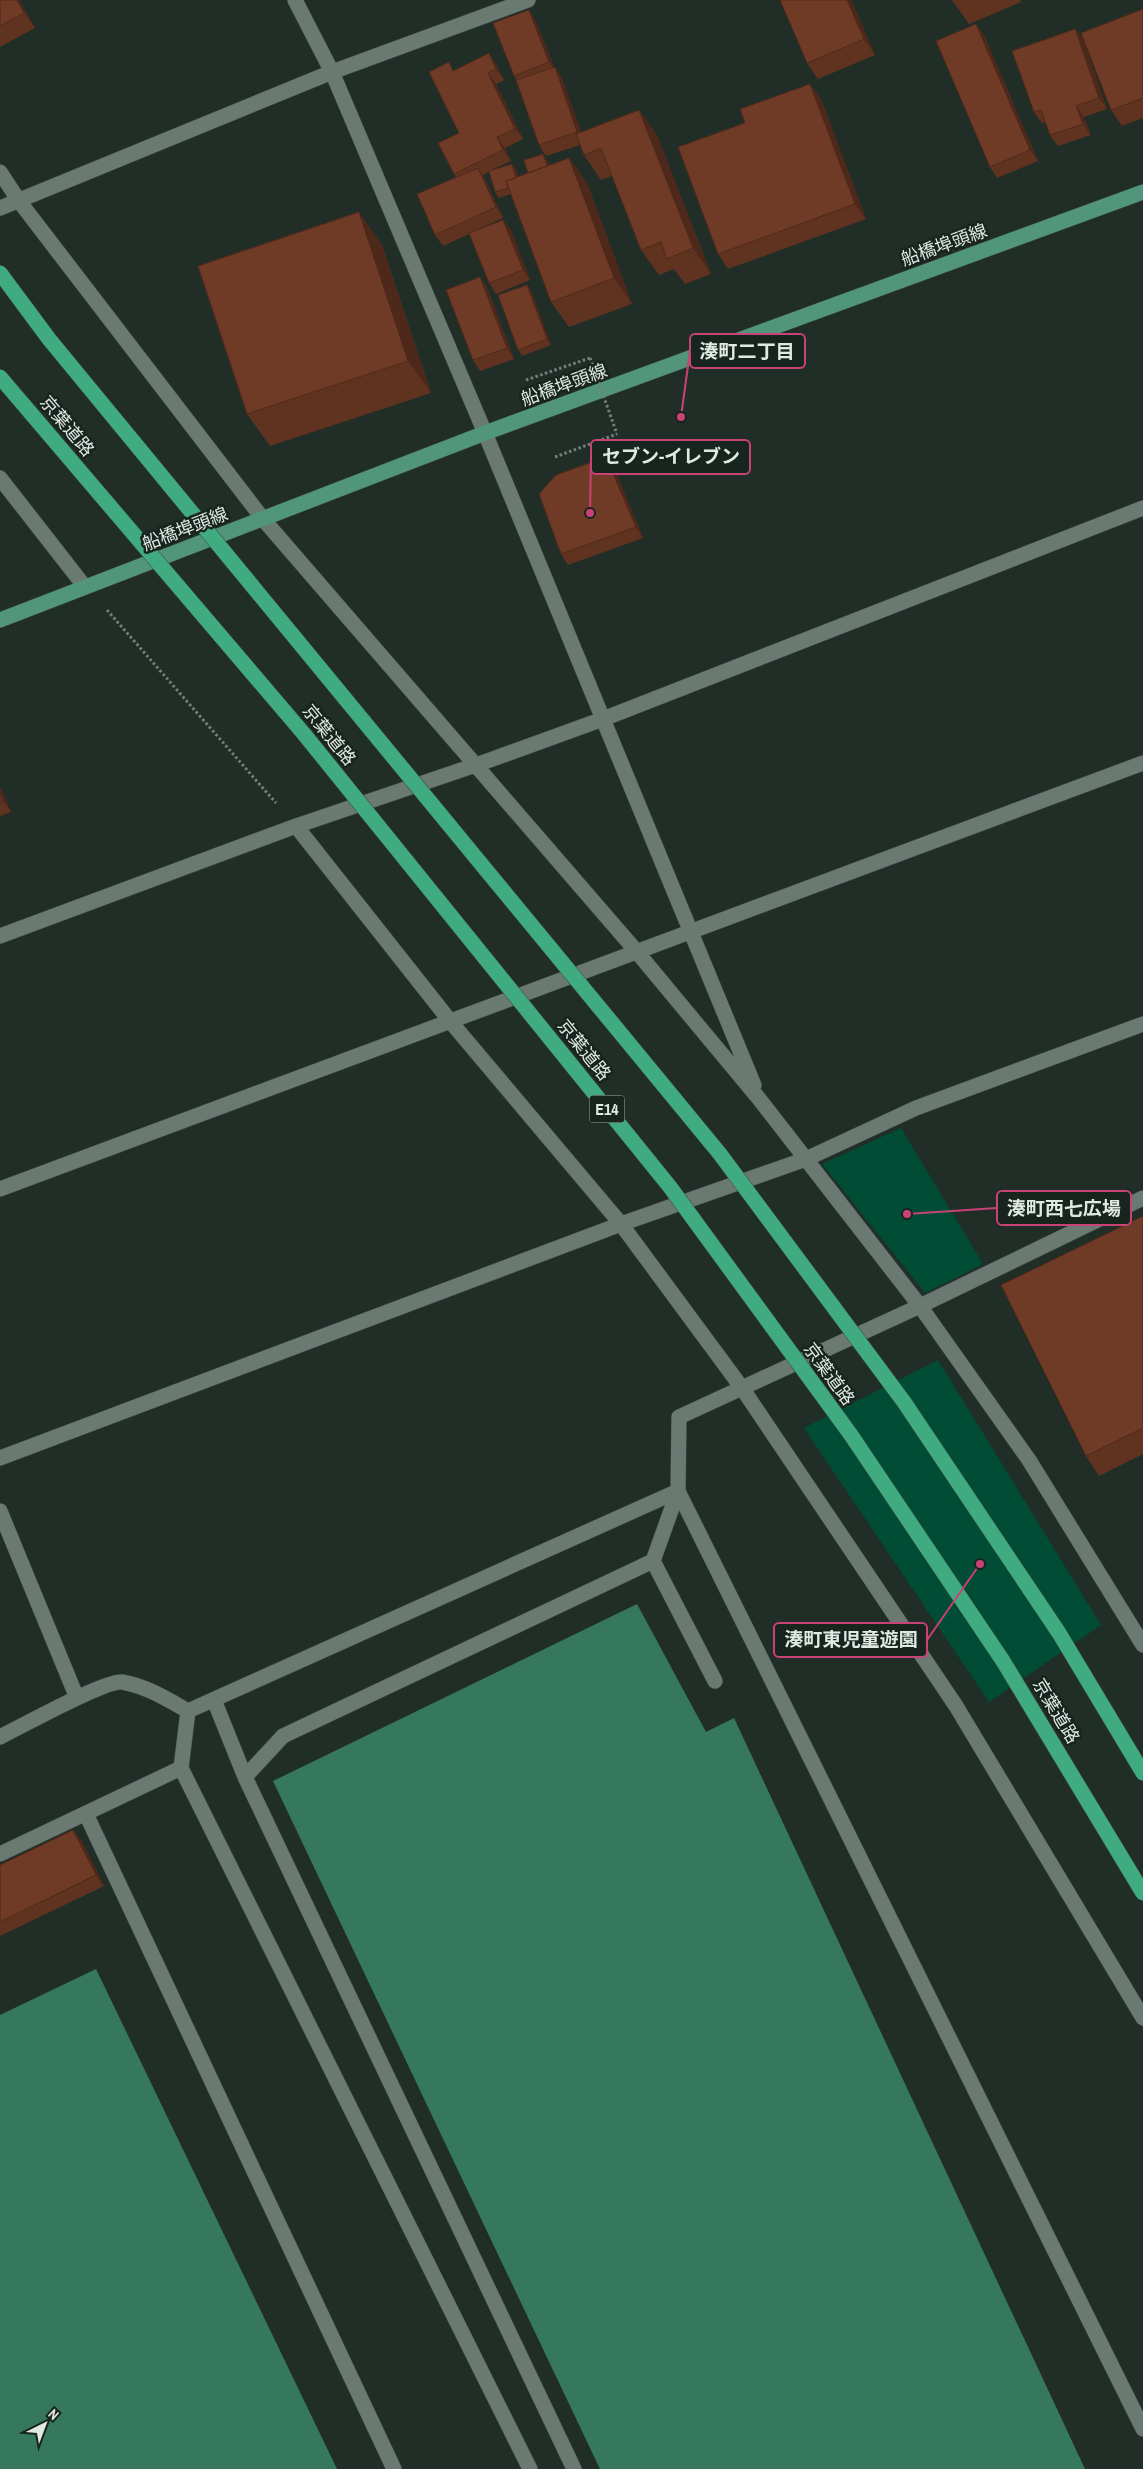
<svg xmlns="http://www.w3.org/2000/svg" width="1143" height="2469" viewBox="0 0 1143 2469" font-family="'Archivo Narrow','Noto Sans JP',sans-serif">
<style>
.green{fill:#004c34}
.water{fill:#36785d}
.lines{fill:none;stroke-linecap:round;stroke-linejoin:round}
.minor-casing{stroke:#3d4944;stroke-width:16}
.major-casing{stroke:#3d4944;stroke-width:16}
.path{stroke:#75807b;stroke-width:3;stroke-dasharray:2.5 2.5;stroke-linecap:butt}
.minor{stroke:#6a7971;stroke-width:15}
.major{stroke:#51967b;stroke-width:15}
.highway-bridge-casing{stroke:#3d4944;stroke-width:16;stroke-linecap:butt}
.path-bridge{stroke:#75807b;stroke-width:3;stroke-dasharray:2.5 2.5;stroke-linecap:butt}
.highway-bridge{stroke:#40aa81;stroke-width:15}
.wall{fill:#603321}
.shaded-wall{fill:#4e291b}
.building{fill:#703b26;stroke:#4e291b}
.labels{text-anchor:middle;stroke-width:5;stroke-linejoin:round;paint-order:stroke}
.shield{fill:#18241e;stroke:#a4aea9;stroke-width:1}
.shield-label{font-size:16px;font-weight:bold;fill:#e0e9e4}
.street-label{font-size:18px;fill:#e0e9e4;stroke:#18241e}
.leader{fill:none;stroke:#c84276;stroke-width:2}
.callout-dot{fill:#c84276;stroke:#18241e;stroke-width:2}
.callout{fill:#18241e;stroke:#c84276;stroke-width:2}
.callout-label{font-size:19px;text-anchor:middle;font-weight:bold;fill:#e0e9e4}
</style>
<rect width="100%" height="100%" fill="#212e28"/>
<path class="green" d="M901 1128 983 1264 925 1293 822 1164Z
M938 1360 1101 1625 989 1702 804 1428Z"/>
<path class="water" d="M637 1604 706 1732 734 1718 1085 2469H600L273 1781Z
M96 1969 337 2469H0V2015Z"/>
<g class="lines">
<g class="minor-casing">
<path id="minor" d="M295 0 332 72 485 433 754 1085
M0 172 19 201 263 519 637 952 760 1100 920 1306 1029 1460 1143 1645
M0 208 332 72 528 0
M0 478 85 587
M296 826 450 1021 621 1224 742 1388 956 1706 1143 2018
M0 936 296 826 476 765 603 719 1143 508
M0 1189 1143 763
M0 1458 621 1224 806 1159 916 1108 1143 1024
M678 1491 1143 2429
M0 1511 77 1698
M653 1561 678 1491 679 1417 920 1306 1143 1198
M214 1700 245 1777
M188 1711 181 1768 530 2469
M0 1737C20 1727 105 1680 122 1682 146 1686 167 1699 188 1711L678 1491
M86 1814 394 2469
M0 1854 181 1768
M574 2469 245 1777 283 1736 653 1561 715 1681"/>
</g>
<g class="major-casing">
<path id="major" d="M0 620 485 433 1143 192"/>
</g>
<path class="path" d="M526 380 590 358
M555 457 617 434
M107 610 276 803"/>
<use href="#minor" class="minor"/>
<use href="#major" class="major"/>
<g class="highway-bridge-casing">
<path id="highway-bridge" d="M0 273 49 339 720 1154 904 1402 1059 1633 1143 1773
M0 377 304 734 670 1187 851 1435 1003 1661 1143 1893"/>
</g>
<path class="path-bridge" d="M590 358 617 434"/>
<use href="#highway-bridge" class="highway-bridge"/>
</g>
<path class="wall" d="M0 0H19L35 28 0 47Z
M851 0 875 55 818 79 807 63Z
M952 0H1020L1021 2 969 24Z
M1143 9V118L1122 126 1111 110Z
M536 21 554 67H555L562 78 581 132 657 135 711 274 685 284 674 269 659 275 641 250 612 176 601 180 584 155 580 145 546 156 539 145 516 79 514 76Z
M1075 29 1083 39 1107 109 1084 117 1091 135 1058 146 1050 135 1046 122 1042 123 1034 112Z
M984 35 1038 161 997 178 990 167Z
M496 64 504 80 496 84 523 139 505 148 511 161 489 171 512 164 516 169 518 177 528 173 547 160 549 165 569 158 587 183 632 304 569 327 551 302 511 194 499 198 495 192 489 172 483 175 485 179 503 218 481 228 503 220 511 230 530 280 496 294 489 283 469 234 443 246 435 235 456 177 454 174 459 133 454 70Z
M821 99 866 219 728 269 718 254Z
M382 245 431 393 270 446 247 414Z
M480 277 487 287 514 359 480 371 473 360Z
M527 285 531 291 551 345 522 356 518 350Z
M606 457 614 468 643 538 568 565 561 554Z
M0 787 11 812 0 816Z
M1143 1216V1454L1099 1476 1086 1456Z
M81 1840 104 1886 0 1936V1865Z"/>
<path class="shaded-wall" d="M17 0H19L35 28 24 13Z
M847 0H851L875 55 864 39Z
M529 10 536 21 556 73 549 62Z
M976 24 984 35 1038 161 1030 150Z
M1075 29 1083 39 1107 109 1099 98Z
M489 53 496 64 504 80 496 69Z
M555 67 562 78 585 143 577 132Z
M488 73 496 84 523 139 515 129Z
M810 84 821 99 866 219 855 204Z
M1076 106 1084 117 1091 135 1083 124Z
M639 110 657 135 711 274 693 248Z
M497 137 505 148 511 161 503 150Z
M543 154 547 160 555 183 551 177Z
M569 158 587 183 632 304 614 278Z
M512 164 516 169 522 190 519 185Z
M478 168 485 179 503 218 496 207Z
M359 212 382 245 431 393 408 361Z
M503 220 511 230 530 280 523 270Z
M480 277 487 287 514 359 507 348Z
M527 285 531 291 551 345 547 339Z
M606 457 614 468 643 538 636 527Z
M0 787 11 812 3 801 0 794Z
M73 1830 81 1840 104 1886 96 1875Z"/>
<path class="building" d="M0 0H17L24 13 0 26Z
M780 0H847L864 39 807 63Z
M1143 9V98L1111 110 1081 33Z
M529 10 549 62 514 76 493 23Z
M976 24 1030 150 990 167 936 41Z
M1075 29 1099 98 1076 106 1083 124 1050 135 1041 110 1034 112 1012 51Z
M489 53 496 69 488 73 515 129 497 137 503 150 454 174 438 143 459 133 429 72 449 62 453 71Z
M555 67 577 132 539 145 516 80Z
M810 84 855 204 718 254 678 147 745 123 740 109Z
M639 110 693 248 667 259 661 242 641 250 601 148 584 155 576 134Z
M543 154 547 166 528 173 524 160Z
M569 158 614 278 551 302 506 181Z
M512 164 516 178 506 181 508 188 495 192 489 171Z
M478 168 496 207 435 235 417 194Z
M359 212 408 361 247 414 198 266Z
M503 220 523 270 489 283 469 233Z
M480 277 507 348 473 360 446 290Z
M527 285 547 339 518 350 498 295Z
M606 457 636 527 561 554 539 494 556 475Z
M0 794 3 801 0 802Z
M1143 1216V1428L1086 1456 1001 1285Z
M73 1830 96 1875 0 1922V1865Z"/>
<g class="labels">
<rect class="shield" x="589.5" y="1095.5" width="35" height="27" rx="4"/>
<g class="shield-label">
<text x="607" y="1115">E14</text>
</g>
<g class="street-label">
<text transform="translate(944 245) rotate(-20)" y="6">船橋埠頭線</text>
<text transform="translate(564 385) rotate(-20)" y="6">船橋埠頭線</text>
<text transform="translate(67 426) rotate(50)" y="6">京葉道路</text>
<text transform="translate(185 529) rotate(-21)" y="6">船橋埠頭線</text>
<text transform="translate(329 735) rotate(51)" y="6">京葉道路</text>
<text transform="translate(584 1050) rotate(51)" y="6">京葉道路</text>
<text transform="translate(829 1374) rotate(54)" y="6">京葉道路</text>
<text transform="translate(1056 1711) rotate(59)" y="6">京葉道路</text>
</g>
</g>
<path class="leader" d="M681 417L690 351M590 513L591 457M907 1214L997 1208M980 1564L927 1640"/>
<g class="callout-dot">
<circle cx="681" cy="417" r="5"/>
<circle cx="590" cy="513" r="5"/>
<circle cx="907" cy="1214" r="5"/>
<circle cx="980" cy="1564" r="5"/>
</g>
<g class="callout">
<rect x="690" y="334" width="115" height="34" rx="5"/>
<rect x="591" y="440" width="159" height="34" rx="5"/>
<rect x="997" y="1191" width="134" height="34" rx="5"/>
<rect x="774" y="1623" width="153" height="34" rx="5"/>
</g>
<g class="callout-label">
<text x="747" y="358">湊町二丁目</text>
<text x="671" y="463">セブン-イレブン</text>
<text x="1064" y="1215">湊町西七広場</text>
<text x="851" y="1646">湊町東児童遊園</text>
</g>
<g transform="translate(45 2424) rotate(42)" stroke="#18241e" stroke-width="4" paint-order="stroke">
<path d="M0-4L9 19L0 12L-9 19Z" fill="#e0e9e4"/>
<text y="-8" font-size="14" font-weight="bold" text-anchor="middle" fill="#e0e9e4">N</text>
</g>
</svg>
